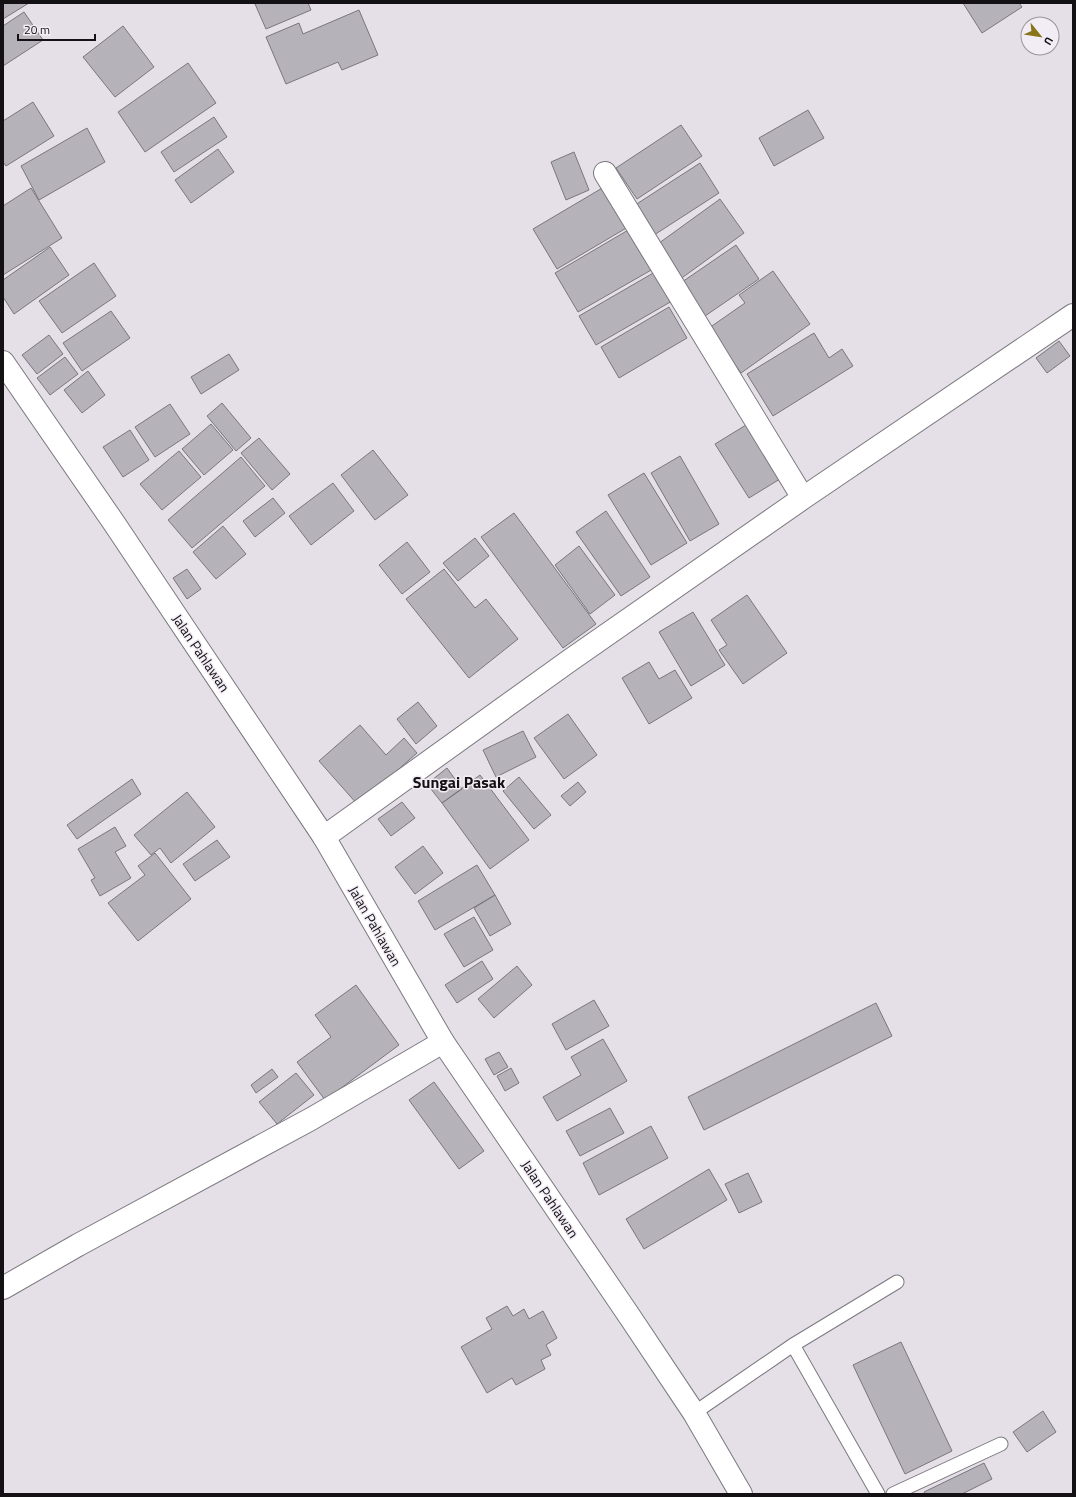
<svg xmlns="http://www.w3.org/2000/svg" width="1076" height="1497" viewBox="0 0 1076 1497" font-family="'Titillium Web',sans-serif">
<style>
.building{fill:#b6b2b9;stroke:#7a767d}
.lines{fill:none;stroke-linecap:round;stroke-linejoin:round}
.lane-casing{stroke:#7c787f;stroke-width:15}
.street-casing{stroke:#7c787f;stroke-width:24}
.secondary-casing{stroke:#7c787f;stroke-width:24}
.lane{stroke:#fff;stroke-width:13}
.street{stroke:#fff;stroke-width:22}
.secondary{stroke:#fff;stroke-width:22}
.labels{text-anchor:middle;stroke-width:3;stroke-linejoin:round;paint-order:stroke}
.street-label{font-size:14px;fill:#131114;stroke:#f2edf5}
.quarter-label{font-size:16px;font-weight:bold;fill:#131114;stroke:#f2edf5}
</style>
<rect width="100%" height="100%" fill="#e5e0e8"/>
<path class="building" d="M3 3H29L3 19Z
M259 3H308L311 10 266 29 255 4Z
M963 3H1019L1022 7 982 33Z
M359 10 378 55 342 70 338 62 286 84 266 37 299 23 303 34Z
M24 12 43 40 3 66V26Z
M123 26 154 67 115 97 83 57Z
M188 63 216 103 145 152 118 112Z
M33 102 54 136 6 166 3 162V121Z
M808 110 824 138 774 166 759 138Z
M214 117 227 137 174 172 161 152Z
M681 125 702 156 637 199 616 168Z
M87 128 105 162 39 200 21 166Z
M218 149 234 172 191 203 175 180Z
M574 152 589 190 566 200 551 162Z
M700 163 719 193 651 237 632 207Z
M604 187 628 227 557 269 533 229Z
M31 188 62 238 3 275V206Z
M720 199 744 233 679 280 655 246Z
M630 229 653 269 578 312 555 273Z
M736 245 759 279 705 316 682 282Z
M50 247 69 275 14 314 3 297V280Z
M94 263 116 296 62 333 39 301Z
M773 271 810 324 741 373 709 328 745 303 739 295Z
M655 272 672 301 596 345 579 316Z
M669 307 687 338 619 378 601 347Z
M111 311 130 338 82 371 63 343Z
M814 333 829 358 842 349 853 366 773 416 747 374Z
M49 335 63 354 37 374 22 355Z
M1059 341 1070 356 1047 373 1036 358Z
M229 354 239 370 201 394 191 377Z
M65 357 78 374 50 395 37 378Z
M88 371 105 395 82 413 64 390Z
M222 403 251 438 236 451 207 416Z
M170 404 190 434 155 457 135 427Z
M211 424 233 450 204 475 182 449Z
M746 425 780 479 749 498 715 444Z
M130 430 149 460 123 477 103 447Z
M259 438 290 474 272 490 241 453Z
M373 450 408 495 375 520 341 475Z
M179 451 201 477 162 510 140 484Z
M680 456 719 524 690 541 651 473Z
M241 457 265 486 192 548 168 520Z
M644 473 687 543 651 565 608 495Z
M333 483 354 511 311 545 289 516Z
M273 498 285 513 255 537 243 521Z
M606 511 650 577 621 596 576 532Z
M514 513 596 624 563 648 481 537Z
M223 526 246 554 216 579 193 552Z
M475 538 489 556 458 581 443 563Z
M407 542 430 572 402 594 379 565Z
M579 546 615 595 590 614 555 565Z
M187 569 201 589 187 599 173 578Z
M444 569 475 608 486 599 518 639 469 678 406 599Z
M747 595 787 653 743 684 719 650 727 645 711 620Z
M693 612 725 665 691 686 659 632Z
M649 662 659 679 675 670 692 698 649 724 622 678Z
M418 702 437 726 416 744 397 719Z
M568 714 597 755 564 779 534 738Z
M360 725 386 755 404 738 417 753 358 805 319 761Z
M523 731 536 757 496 777 483 750Z
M447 768 462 789 442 803 427 784Z
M480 775 529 840 490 869 442 803Z
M519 777 551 815 534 829 503 791Z
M132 779 141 794 77 839 67 825Z
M578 782 586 792 570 806 561 796Z
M187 792 215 827 171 863 160 848 151 855 134 835Z
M402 802 415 818 391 836 378 819Z
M115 827 126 846 115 852 131 878 100 896 91 880 95 878 78 849Z
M217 840 230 857 195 881 183 864Z
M423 846 443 873 415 894 395 867Z
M155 853 191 899 138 941 108 903 145 875 138 866Z
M477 865 495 895 435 930 418 901Z
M495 895 511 924 490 936 474 908Z
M474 917 493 950 464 967 444 934Z
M482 961 493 979 457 1003 445 985Z
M517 966 532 985 494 1018 478 999Z
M356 985 399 1045 325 1100 297 1062 331 1037 315 1015Z
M594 1000 609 1026 566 1050 552 1024Z
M876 1003 892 1036 704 1130 688 1097Z
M603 1039 627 1081 557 1121 543 1097 581 1075 571 1057Z
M499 1052 508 1067 494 1075 485 1059Z
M511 1068 519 1083 505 1091 497 1076Z
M272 1069 278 1077 256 1093 251 1085Z
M296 1073 314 1095 277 1124 259 1102Z
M434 1082 484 1151 459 1169 409 1100Z
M610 1108 624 1133 580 1156 566 1131Z
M651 1126 668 1158 599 1195 583 1163Z
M709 1169 727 1200 644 1249 626 1219Z
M748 1173 762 1202 739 1213 725 1184Z
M507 1306 513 1316 524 1309 529 1319 543 1311 557 1338 546 1345 551 1355 541 1360 545 1369 516 1385 512 1378 487 1393 461 1347 492 1329 486 1318Z
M901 1342 952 1451 905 1474 853 1365Z
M1043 1411 1056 1432 1027 1452 1013 1432Z
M984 1463 992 1479 962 1494H925L924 1492Z"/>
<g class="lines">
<g class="lane-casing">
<path id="lane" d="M793 1345 878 1494
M694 1413 793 1345 897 1282
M893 1494 1001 1444"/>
</g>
<g class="street-casing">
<path id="street" d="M605 173 803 498
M324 837 569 661 803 498 1073 315
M3 1288 78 1245 311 1119 443 1042"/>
</g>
<g class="secondary-casing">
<path id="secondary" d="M3 362 114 523 324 837 443 1042 630 1317 694 1413 741 1494"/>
</g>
<use href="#lane" class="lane"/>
<use href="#street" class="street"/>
<use href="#secondary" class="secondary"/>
</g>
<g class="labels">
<g class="street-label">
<text transform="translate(201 653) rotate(56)" y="5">Jalan Pahlawan</text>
<text transform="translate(375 926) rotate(60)" y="5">Jalan Pahlawan</text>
<text transform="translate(550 1199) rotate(56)" y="5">Jalan Pahlawan</text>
</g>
<g class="quarter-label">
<text x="459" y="788">Sungai Pasak</text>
</g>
</g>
<rect width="1076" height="1497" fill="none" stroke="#131114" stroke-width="8"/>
<g transform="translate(1040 36) rotate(120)"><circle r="19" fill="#f2edf5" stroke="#99959b"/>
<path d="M0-3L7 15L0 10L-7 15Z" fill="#887518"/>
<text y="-6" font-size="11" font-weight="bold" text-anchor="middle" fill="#131114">U</text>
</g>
<path d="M18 34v6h77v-6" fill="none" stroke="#131114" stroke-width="2"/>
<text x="24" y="34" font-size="12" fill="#131114" stroke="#f2edf5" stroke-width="3" paint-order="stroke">20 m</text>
</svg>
